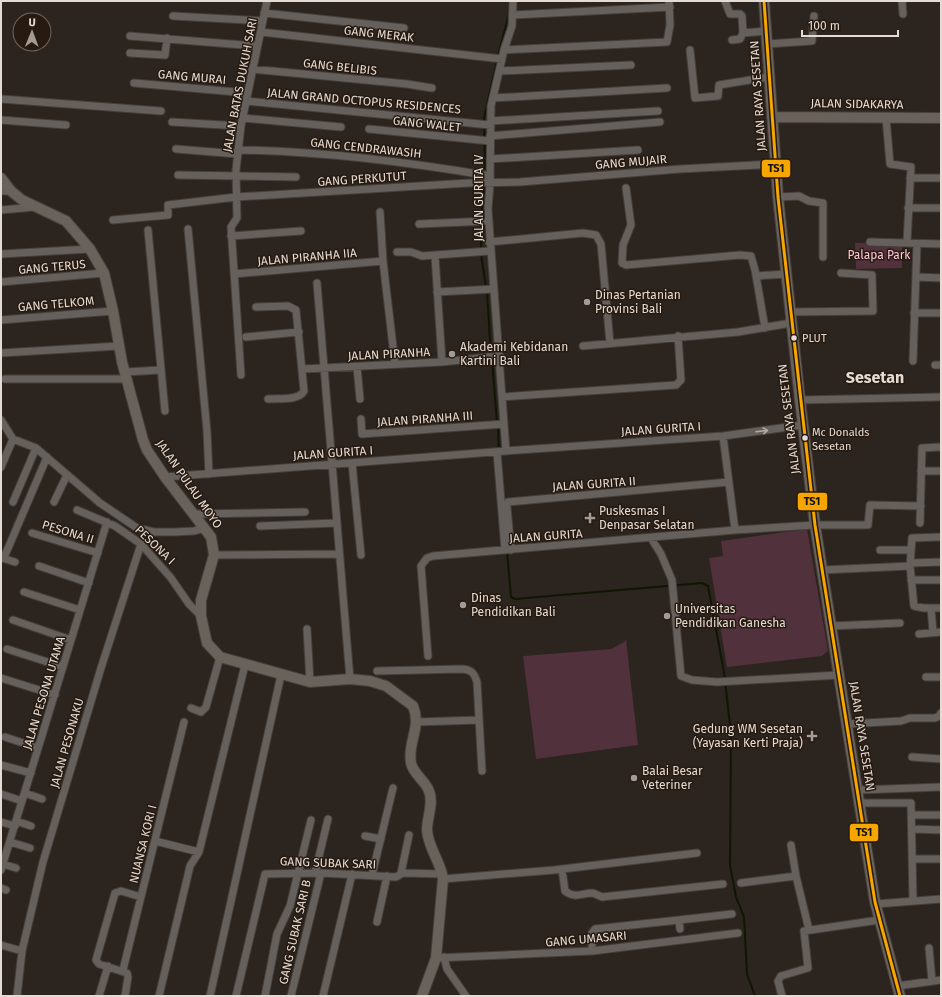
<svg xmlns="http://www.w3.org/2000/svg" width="942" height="997" viewBox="0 0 942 997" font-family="'Fira Sans',sans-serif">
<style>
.green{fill:#50313c}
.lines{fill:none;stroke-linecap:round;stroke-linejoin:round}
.stream{stroke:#101603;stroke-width:2}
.street-casing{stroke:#453e3a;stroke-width:9}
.secondary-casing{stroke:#453e3a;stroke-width:12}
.street{stroke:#66605c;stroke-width:7}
.secondary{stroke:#69625a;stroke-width:10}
.bus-1-casing{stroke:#271a10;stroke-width:6}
.bus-1{stroke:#f7a600;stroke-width:3}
.oneway{stroke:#b2aaa4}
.poi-dot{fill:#a39b95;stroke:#271a10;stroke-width:1.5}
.bus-dot{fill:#e4dbd4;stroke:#271a10;stroke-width:1.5}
.labels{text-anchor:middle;stroke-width:3;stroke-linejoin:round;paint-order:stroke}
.bus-label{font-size:11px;fill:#e4dbd4;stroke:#271a10;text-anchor:start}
.street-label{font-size:12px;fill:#e4dbd4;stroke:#271a10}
.park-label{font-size:12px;fill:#fbc6da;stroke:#271a10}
.poi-label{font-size:12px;fill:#e4dbd4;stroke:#271a10;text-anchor:start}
.district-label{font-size:16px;font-weight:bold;fill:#e4dbd4;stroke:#271a10}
.line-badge{stroke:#271a10;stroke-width:1.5}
.pale-badge-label{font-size:11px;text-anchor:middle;font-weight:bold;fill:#111}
</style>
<rect width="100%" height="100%" fill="#2b241f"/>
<path class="green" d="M902 242V268L856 269 855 243Z
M807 529 828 651 822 656 727 667 709 558 723 556 721 541Z
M626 639 638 745 536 759 523 656 611 649 624 642Z"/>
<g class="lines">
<path class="stream" d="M498 56 509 14V1
M485 169 484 118 497 61
M481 220 485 178
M481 224V250
M481 254 486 287
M487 292 491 355
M492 359 497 423
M498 427 499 451
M507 551 511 597 515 599 702 583 708 586 724 672 731 734 730 865 736 897 744 917 747 974 755 996"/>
<g class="street-casing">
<path id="street" d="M725 1 730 14H740L742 16 743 33 767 31
M902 1 903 14
M264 13 404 28
M513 15 670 7
M173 16 263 21
M261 32 502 59
M130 36 257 46
M732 40 740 39 743 33
M767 44 812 41 814 16
M504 50 667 42 670 25 669 1
M690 50 695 98 718 96 719 85 769 77
M130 53 165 55 167 38
M252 69 407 84 432 88
M500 71 631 65
M134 83 247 93
M493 98 667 88
M1 99 161 111
M246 101 490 125
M243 118 341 127
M886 118 890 164 911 167 907 242
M1 120 66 125
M491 121 658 111
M172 122 241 126
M369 129 490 141
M490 136 660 122
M176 149 238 154
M238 150C323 151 407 162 490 176
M490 159 638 150
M178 175 296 177
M910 178H941
M626 188 631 225 623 245 622 263 626 265 740 255 751 256 755 270 765 328
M1 191H11
M778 197 799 196 809 201 823 203V257
M908 208H941
M1 210 35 207
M380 212 383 261 395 364
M113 220 168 215V205L236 197 469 183 520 182 680 169 776 164
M419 224 488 221
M188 229 207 431 209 474
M148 230 165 411
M231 236 301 231
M489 242 583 233 596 235 601 244 610 343
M870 242 941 244
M397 252H411L422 256 490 251
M1 254 90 249
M435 256 442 362
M234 274 383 261
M756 276 787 274
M916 277 941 278
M1 282 104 273
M317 283 350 679
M437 292 494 289
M256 307 288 306 296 310 304 391C299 401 278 398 268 399
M790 312 873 311 872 275 841 273
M914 313H941
M1 320 113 311
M246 337 299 332
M583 346 738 332 791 323
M1 353 119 346
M913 361 917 244
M935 365H941
M357 367 360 399
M303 369 442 362 500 356
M125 372 161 370
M241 375 231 227 237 218 236 170 241 126 267 1
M5 379H126
M502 397 676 385 681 380 678 336
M800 400 941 397
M361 419 362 434 504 424
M1 420 13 439 36 448 100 503 137 528 154 532H175L194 531 205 528
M723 436 735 530
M506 451 723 436 803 425
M497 452 505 550
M352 463 361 555
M1 467 13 439
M921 471H941
M165 477 506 451 488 209 490 184 491 106 504 50 512 26 513 1
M13 502 36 448
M54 502 67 475
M77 510 115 526 141 544 171 578 189 604 201 616
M194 514 305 512
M920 523 922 448 941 447
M260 526 336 523
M32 533 98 553
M941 537 912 538 910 566 914 606 924 608H941
M651 538 661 554 672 580 681 676 692 680 717 682 839 675
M511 550 507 507 508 502 729 482
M880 550H910
M214 555 338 554
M1 558 4 557 9 546 47 457
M2 558 15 562
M911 563 941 562
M39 566 89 583
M822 570 910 566
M911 580H941
M24 592 80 610
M931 608 933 632
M13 620 71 640
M831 626 900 623
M307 629 310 682
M919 634 941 632
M7 649 63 667
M428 656 421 566 427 558 433 556 735 530 815 525H868L870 505 921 506
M377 671 462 669C472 670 474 673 477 682L482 771
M926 677H941
M1 678 55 695
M191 708 201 712 206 707 220 657
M417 722 479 720
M848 724 901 721 910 718H935L939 716 941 713
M5 737 38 748
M912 757 941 759
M1 765 31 773
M858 790 941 787
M25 793 42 799
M1 794 22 801
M860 803H911L913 901
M912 815H941
M16 821 31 826
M1 822 15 826
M912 829 941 830
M365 836 381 839
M155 841 199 852
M10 842 30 848
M791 845 796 876 809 930
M913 859H941
M3 864 16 868
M562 869 565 891C575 899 582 893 593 893L602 897 723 884
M1 870 107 522
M315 873 328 819
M401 873 409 835
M372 875 393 788
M443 879 554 870 697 853
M741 883 796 876
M1 888 6 890
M876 904 941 899
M679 920 732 914
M377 922 387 876
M1 945 22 951
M929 948 932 981
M592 951V933L595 929 679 920 680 929
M444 957 447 969 466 996
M436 958 592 951 738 933
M123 970 184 722
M897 986 941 980
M17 996 22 951 43 862 101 668 141 544
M99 996 108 966
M125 996 128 977 127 973 99 964 96 960 115 893 121 891 141 897
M159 996 187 879 190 866 199 852 245 665
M210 996 281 675
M236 996 265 874 321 873 396 877 403 873 442 874
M265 996 277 934 290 906 311 820
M291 996 321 873
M323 996 352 874
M782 996 778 981 781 976 808 968 804 931 879 920"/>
</g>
<g class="secondary-casing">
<path id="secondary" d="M764 1 778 197 800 400 815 525 875 902 900 996
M772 117 941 118
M1 178 11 191 22 200 66 221 90 249 104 273 113 311 122 362 143 440 147 450 165 477 211 537 214 555 201 600V616L207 643 220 657 310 682 350 679 370 681 386 686 413 706C422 728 407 742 411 763 413 774 425 780 429 791 434 802 427 818 427 830 428 848 441 862 443 879L436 958 422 996"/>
</g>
<use href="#street" class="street"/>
<use href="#secondary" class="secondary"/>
<g class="bus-1-casing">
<path id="bus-1" d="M764 1 778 197 815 525 875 902 900 996"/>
</g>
<use href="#bus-1" class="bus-1"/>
</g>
<defs><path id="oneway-shaft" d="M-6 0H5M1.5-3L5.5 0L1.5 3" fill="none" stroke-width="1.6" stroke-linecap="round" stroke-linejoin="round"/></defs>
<use class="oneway" href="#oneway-shaft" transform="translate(762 431) rotate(-7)"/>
<g class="poi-dot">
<circle cx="587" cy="302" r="4"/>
<circle cx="452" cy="354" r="4"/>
<path d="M588 512h4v4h4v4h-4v4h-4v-4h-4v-4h4z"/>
<circle cx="463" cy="605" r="4"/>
<circle cx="667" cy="616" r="4"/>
<path d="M810 730h4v4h4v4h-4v4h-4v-4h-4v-4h4z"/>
<circle cx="634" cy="778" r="4"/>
</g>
<g class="bus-dot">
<circle cx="794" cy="338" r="3.5"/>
<circle cx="805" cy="438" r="3.5"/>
</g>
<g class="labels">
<g class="bus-label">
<text x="802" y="342">PLUT</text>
<text x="812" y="436">Mc Donalds<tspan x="812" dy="14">Sesetan</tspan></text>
</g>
<g class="street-label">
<text transform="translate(379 34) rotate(6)" y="4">GANG MERAK</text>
<text transform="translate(340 67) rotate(6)" y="4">GANG BELIBIS</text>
<text transform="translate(192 77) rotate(5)" y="4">GANG MURAI</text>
<text transform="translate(240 85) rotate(-79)" y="4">JALAN BATAS DUKUH SARI</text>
<text transform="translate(758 96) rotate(-94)" y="4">JALAN RAYA SESETAN</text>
<text transform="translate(364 101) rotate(5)" y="4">JALAN GRAND OCTOPUS RESIDENCES</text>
<text transform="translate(857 104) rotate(1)" y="4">JALAN SIDAKARYA</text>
<text transform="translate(427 124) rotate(6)" y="4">GANG WALET</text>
<text transform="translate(366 148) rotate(6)" y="4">GANG CENDRAWASIH</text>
<text transform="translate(631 162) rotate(-5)" y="4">GANG MUJAIR</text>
<text transform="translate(362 179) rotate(-4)" y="4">GANG PERKUTUT</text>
<text transform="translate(479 198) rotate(-90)" y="4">JALAN GURITA IV</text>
<text transform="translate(307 257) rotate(-5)" y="4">JALAN PIRANHA IIA</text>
<text transform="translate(52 267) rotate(-5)" y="4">GANG TERUS</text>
<text transform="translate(56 304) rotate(-5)" y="4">GANG TELKOM</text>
<text transform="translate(389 354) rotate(-3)" y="4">JALAN PIRANHA</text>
<text transform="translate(425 419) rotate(-4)" y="4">JALAN PIRANHA III</text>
<text transform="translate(789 419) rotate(-97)" y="4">JALAN RAYA SESETAN</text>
<text transform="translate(661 429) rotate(-4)" y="4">JALAN GURITA I</text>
<text transform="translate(333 453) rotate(-4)" y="4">JALAN GURITA I</text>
<text transform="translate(189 484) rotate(55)" y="4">JALAN PULAU MOYO</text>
<text transform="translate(594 484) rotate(-4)" y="4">JALAN GURITA II</text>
<text transform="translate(68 532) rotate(17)" y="4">PESONA II</text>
<text transform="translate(546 536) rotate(-4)" y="4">JALAN GURITA</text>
<text transform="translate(155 545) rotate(44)" y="4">PESONA I</text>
<text transform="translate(44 693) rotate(-73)" y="4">JALAN PESONA UTAMA</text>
<text transform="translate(862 736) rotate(81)" y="4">JALAN RAYA SESETAN</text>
<text transform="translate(67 743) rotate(-74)" y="4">JALAN PESONAKU</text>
<text transform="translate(143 844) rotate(-76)" y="4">NUANSA KORI I</text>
<text transform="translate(328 863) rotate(2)" y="4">GANG SUBAK SARI</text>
<text transform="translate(295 932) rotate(-77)" y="4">GANG SUBAK SARI B</text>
<text transform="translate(586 939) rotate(-5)" y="4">GANG UMASARI</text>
</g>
<g class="park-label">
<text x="879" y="259">Palapa Park</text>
</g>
<g class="poi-label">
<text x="595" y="299">Dinas Pertanian<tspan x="595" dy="14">Provinsi Bali</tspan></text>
<text x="460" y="351">Akademi Kebidanan<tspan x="460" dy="14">Kartini Bali</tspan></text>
<text x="599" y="515">Puskesmas I<tspan x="599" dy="14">Denpasar Selatan</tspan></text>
<text x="471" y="602">Dinas<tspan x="471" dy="14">Pendidikan Bali</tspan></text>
<text x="675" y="613">Universitas<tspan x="675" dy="14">Pendidikan Ganesha</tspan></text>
<text x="803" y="733" text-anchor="end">Gedung WM Sesetan<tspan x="803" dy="14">(Yayasan Kerti Praja)</tspan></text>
<text x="642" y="775">Balai Besar<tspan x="642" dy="14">Veteriner</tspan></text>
</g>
<g class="district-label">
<text x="875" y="383">Sesetan</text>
</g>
</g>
<g class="line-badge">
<rect x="761" y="159" width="30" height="19" rx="4" fill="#f7a600"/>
<rect x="797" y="492" width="31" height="19" rx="4" fill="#f7a600"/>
<rect x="849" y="823" width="30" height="19" rx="4" fill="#f7a600"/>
</g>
<g class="pale-badge-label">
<text x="776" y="172">TS1</text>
<text x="812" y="505">TS1</text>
<text x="864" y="836">TS1</text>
</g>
<rect width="942" height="997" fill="none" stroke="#e4dbd4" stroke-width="4"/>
<g transform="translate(32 32) rotate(1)"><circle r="19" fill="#271a10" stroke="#73675e"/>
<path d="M0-3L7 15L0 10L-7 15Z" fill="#a39b95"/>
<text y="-6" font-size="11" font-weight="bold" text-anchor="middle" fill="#e4dbd4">U</text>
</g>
<path d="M802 30v6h96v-6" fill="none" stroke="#e4dbd4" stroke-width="2"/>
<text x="808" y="30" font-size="12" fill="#e4dbd4" stroke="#271a10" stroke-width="3" paint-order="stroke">100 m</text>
</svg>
